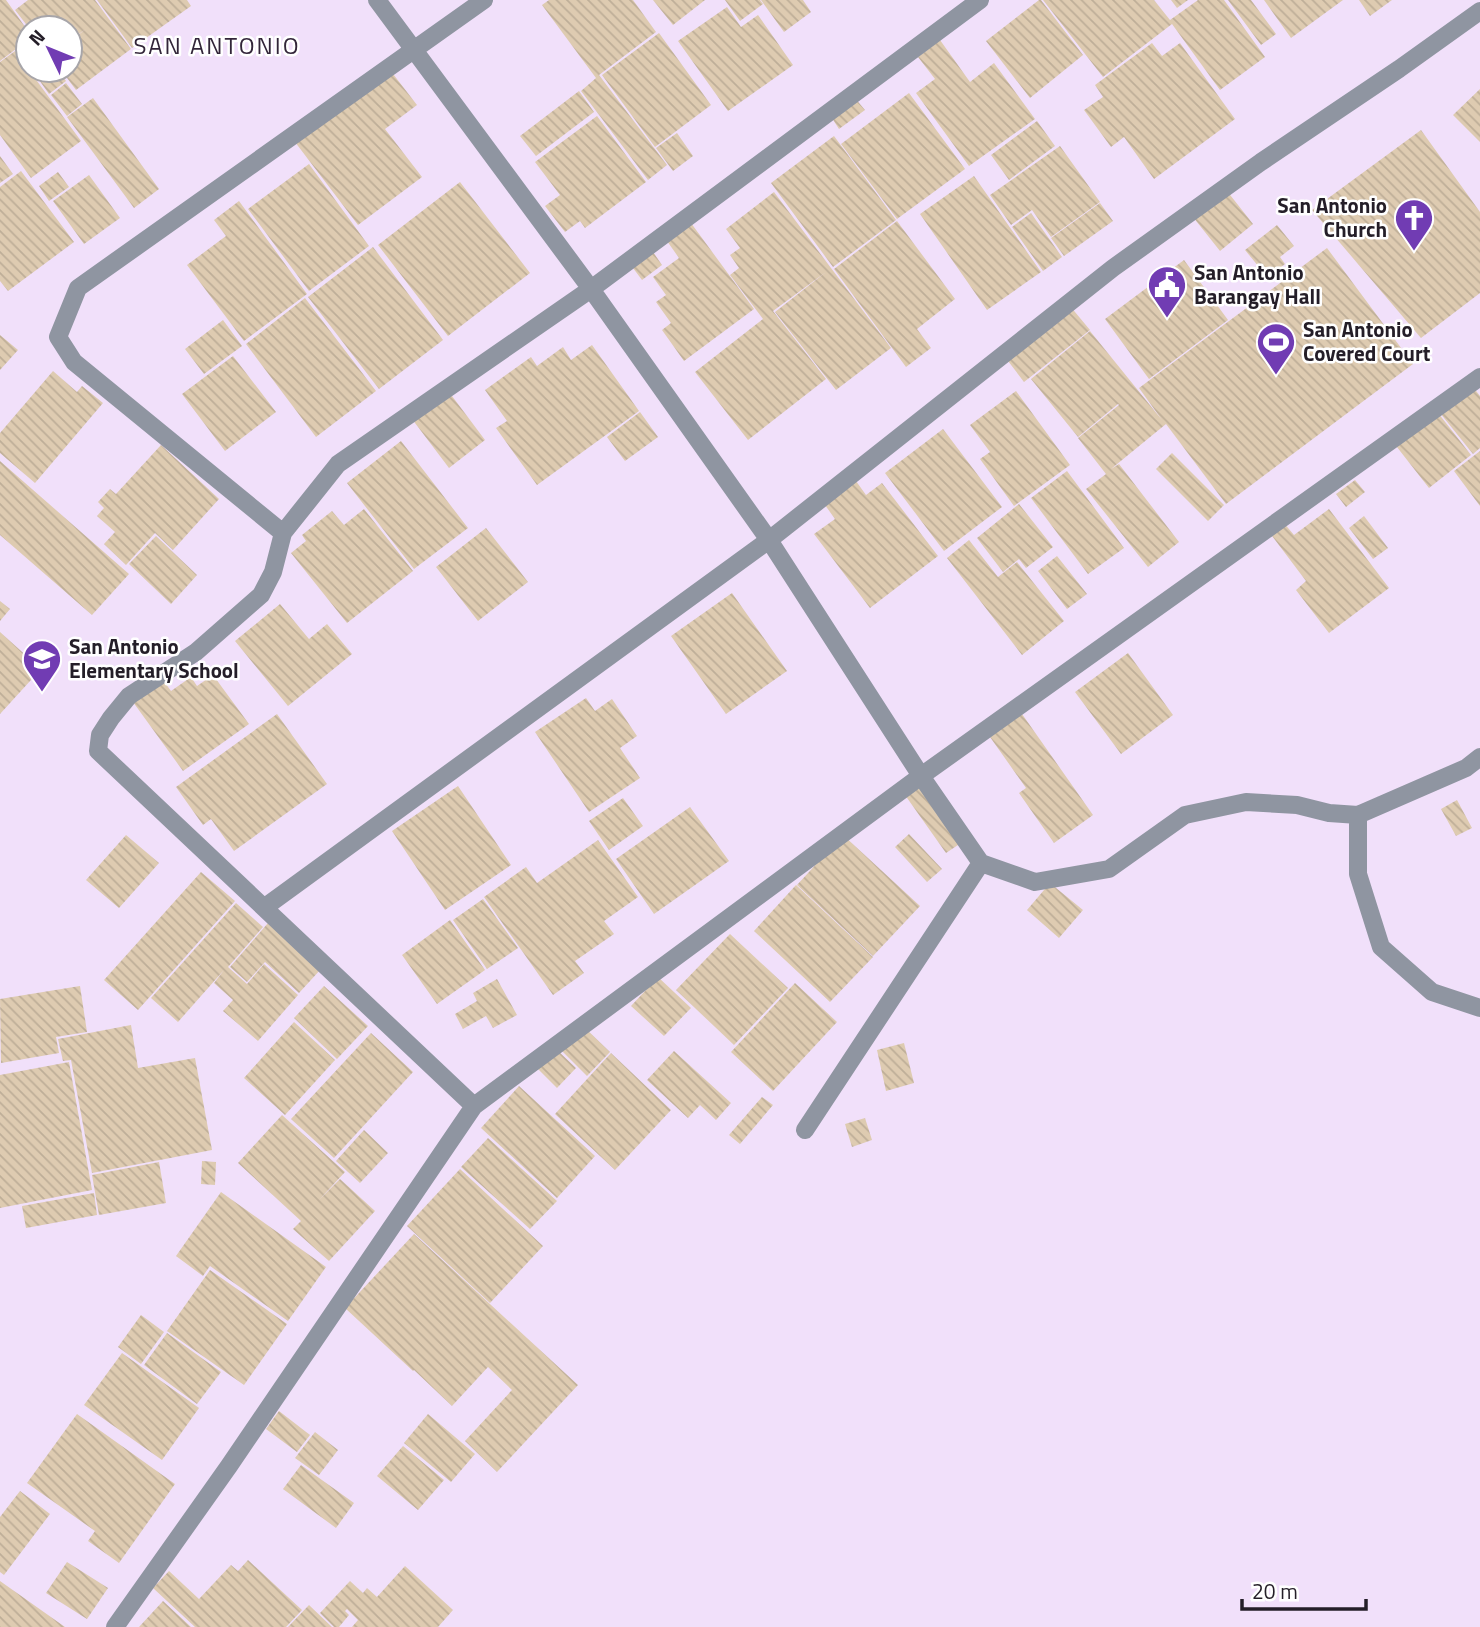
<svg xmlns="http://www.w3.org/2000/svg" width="1480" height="1627" viewBox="0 0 1480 1627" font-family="'Titillium Web',sans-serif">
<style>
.building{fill:url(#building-back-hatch)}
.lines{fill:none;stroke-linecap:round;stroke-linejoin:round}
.minor{stroke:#8f95a1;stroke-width:18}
.labels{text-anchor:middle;stroke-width:5;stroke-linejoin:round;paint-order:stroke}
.poi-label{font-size:21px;font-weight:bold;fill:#241e28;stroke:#fff;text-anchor:start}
.quarter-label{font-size:24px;letter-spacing:2px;fill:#322539;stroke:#fff}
</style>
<defs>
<pattern id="building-back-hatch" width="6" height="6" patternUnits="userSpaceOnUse" patternTransform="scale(1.75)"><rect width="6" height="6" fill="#decbb1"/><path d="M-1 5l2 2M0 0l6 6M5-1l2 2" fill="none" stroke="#beae98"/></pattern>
</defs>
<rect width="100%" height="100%" fill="#f1e0fa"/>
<path class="building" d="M0 0H6L28 31V40L0 61Z
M28 0H95L131 49 76 90 61 70H70V41L86 29 70 40V28H29L15 10Z
M97 0H187L191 6 132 48Z
M549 0H633L656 32 599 75 667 165 648 180 581 91 596 78 542 5Z
M653 0H705L673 25Z
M725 0H760L763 4 740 21Z
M761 0H803L811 12 784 32Z
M1039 0H1041L1083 55 1030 98 986 41Z
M1043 0H1154L1170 20 1198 0H1224L1265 57 1220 90 1172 24 1103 77Z
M1171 0H1188L1177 8Z
M1228 0H1251L1276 34 1261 45Z
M1264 0H1343L1291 38Z
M1359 0H1392L1370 16Z
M727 7 741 27 758 15 793 65 728 111 678 41Z
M659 33 711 105 655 147 602 75Z
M940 40 970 82 994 63 1035 119 969 166 916 93 935 79 918 57Z
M28 41V65L17 50Z
M1152 43 1162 56 1180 43 1235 119 1154 179 1124 137 1111 147 1084 110 1103 97 1095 85Z
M15 51 81 141 31 178 0 135V62Z
M32 70H58L66 81 49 94Z
M390 70 417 105 385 129 422 177 358 225 295 142Z
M66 83 82 104 67 116 51 95Z
M1480 89V142L1453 115Z
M579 91 594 112 536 156 520 136Z
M909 93 965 169 897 219 841 144Z
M854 97 865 110 839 129 830 115Z
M93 98 159 189 134 208 67 117Z
M597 116 646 182 585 228 580 221 565 232 545 206 560 195 535 162Z
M1037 121 1055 146 1009 180 991 155Z
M1421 130 1480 212V293L1421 338 1312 210Z
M677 133 693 156 673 171 656 148Z
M834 136 896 220 833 267 771 183Z
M1060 146 1100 202 1051 237 1032 210 1011 225 990 195Z
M0 156 13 174 0 183Z
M309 164 369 246 309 291 248 209Z
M21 171 74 242 8 291 0 281V187Z
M58 172 69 187 49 201 39 186Z
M89 175 120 218 84 244 53 201Z
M974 176 1041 272 987 310 920 214Z
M460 182 530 273 448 336 378 245Z
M1227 191 1253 224 1220 251 1193 217Z
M774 192 891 348 836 390 775 312 826 272 773 311 826 379 748 440 695 372 763 319 730 275 739 268 730 255 740 248 726 229Z
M239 201 307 294 244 341 187 265 226 236 214 220Z
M1100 203 1113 221 1064 256 1051 238Z
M1031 213 1062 257 1043 271 1012 227Z
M897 221 955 299 917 329 931 348 906 367 834 269Z
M691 223 754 309 684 361 662 330 671 323 656 302 666 295 653 277 679 258 667 241Z
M1277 225 1294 246 1280 257 1285 264 1268 278 1245 250Z
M373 247 443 340 379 389 308 297Z
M1327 248 1413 364 1226 504 1166 424 1111 469 1119 464 1179 542 1148 567 1086 489 1106 474 1078 438 1119 405 1118 404 1078 437 1031 379 1090 331 1162 420 1139 388Z
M651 249 662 265 642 280 630 264Z
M1184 260 1228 320 1149 379 1105 319Z
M305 298 376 391 316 437 246 344Z
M1070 306 1090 330 1024 382 1005 357Z
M223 320 242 346 204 374 185 349Z
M0 335 18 350 0 370Z
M592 345 639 411 537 485 496 428 507 421 485 390 531 357 537 366 563 347 571 360Z
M233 356 276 412 225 451 182 394Z
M53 371 77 392 82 386 103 403 35 483 0 453V433Z
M1473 387 1480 396V448L1473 454 1440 413Z
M1016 391 1070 465 1014 506 980 459 990 452 970 425Z
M449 392 485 440 449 468 412 419Z
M1435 409 1471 455 1429 488 1393 442Z
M640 412 658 437 625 461 607 437Z
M943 429 1002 507 944 551 885 473Z
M401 441 468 528 414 569 347 483Z
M161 445 219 499 173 550 155 533 126 565 104 544 115 532 97 516 104 508 98 502 110 489 116 494Z
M1480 451V506L1454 471Z
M1172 453 1224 505 1208 521 1156 469Z
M0 461 129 574 92 615 0 535Z
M1067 471 1124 548 1088 574 1031 498Z
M1355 480 1365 492 1346 507 1336 494Z
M856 481 866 495 882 483 938 556 870 608 814 534 835 519 825 505Z
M1019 504 1053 547 1026 568 1019 559 1003 572 977 538Z
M364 509 413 571 347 623 291 553 306 541 302 535 332 511 344 525Z
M1329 509 1389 588 1329 633 1296 590 1306 581 1269 532 1283 522 1294 535Z
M1364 516 1388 548 1373 559 1349 528Z
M486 528 528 582 478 621 436 567Z
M156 536 197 575 171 604 129 564Z
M969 540 998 577 1017 562 1064 621 1022 655 947 558Z
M1057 556 1087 594 1067 609 1038 571Z
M732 593 787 671 726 714 671 636Z
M0 601 10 609 0 621Z
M280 604 309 639 327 624 352 654 288 706 235 641Z
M0 632 41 669 0 714Z
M1128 653 1173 715 1121 754 1075 692Z
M213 675 249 724 183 771 133 702 163 680 171 691 191 677 197 686Z
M586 698 595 711 612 699 637 736 620 748 640 778 589 812 535 732Z
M277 714 327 784 234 851 211 819 203 825 176 787Z
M1022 714 1093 815 1054 843 1019 793 1026 788 990 737Z
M923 782 964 841 946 853 905 795Z
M458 786 511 865 445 910 392 831Z
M623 798 643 826 609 850 589 821Z
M1457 800 1472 828 1456 836 1441 809Z
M690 807 729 861 654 914 616 859Z
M909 834 942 869 927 882 895 847Z
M126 835 159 863 119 908 86 880Z
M843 835 920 906 873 956 797 885Z
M598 840 638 897 604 921 614 934 575 961 584 973 553 995 484 897 526 867 537 883Z
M201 872 235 901 138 1010 104 980Z
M1050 883 1083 910 1059 938 1027 910Z
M796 885 873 957 830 1002 754 931Z
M483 899 518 948 487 969 453 920Z
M236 903 263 927 228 967 247 984 264 964 298 995 258 1041 223 1011 233 1000 214 983 224 970 178 1022 151 998Z
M450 920 485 970 437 1004 402 955Z
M268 923 321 969 299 993 265 962 247 982 230 967Z
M730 934 788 988 734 1045 676 990Z
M658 977 691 1008 664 1036 631 1006Z
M497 979 517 1015 493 1028 486 1016 463 1029 455 1014 477 1001 473 993Z
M795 983 837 1022 773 1091 731 1052Z
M80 986 87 1032 56 1037 59 1053 1 1063 0 999Z
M324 986 368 1026 337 1059 294 1018Z
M294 1022 335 1060 285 1115 244 1078Z
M131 1025 138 1068 195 1058 212 1150 92 1173 71 1060 63 1061 58 1039Z
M583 1026 610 1052 587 1076 561 1050Z
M371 1033 413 1072 334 1158 291 1119Z
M904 1043 914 1083 886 1091 877 1050Z
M555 1048 576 1068 557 1088 537 1068Z
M674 1051 731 1103 716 1120 700 1105 688 1118 647 1080Z
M611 1053 671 1110 615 1170 555 1114Z
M69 1062 92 1190 0 1208V1075Z
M519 1086 595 1156 557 1198 481 1128Z
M762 1097 773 1105 740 1144 729 1135Z
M282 1115 345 1172 319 1200 340 1179 375 1211 329 1261 293 1229 301 1221 238 1163Z
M865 1118 872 1140 852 1147 845 1124Z
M364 1130 388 1153 360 1183 336 1161Z
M488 1138 557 1201 530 1229 461 1167Z
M202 1161 216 1162 215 1185 201 1184Z
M159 1162 166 1203 99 1215 92 1175Z
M460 1169 543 1246 490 1303 407 1226Z
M221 1192 326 1267 288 1321 210 1266 203 1276 176 1256Z
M94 1193 97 1215 26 1228 22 1206Z
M414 1234 578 1385 497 1472 465 1441 512 1390 488 1367 452 1406 414 1370 413 1371 345 1308Z
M210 1270 287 1324 244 1385 167 1331Z
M141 1315 164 1332 141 1364 118 1347Z
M167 1333 221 1372 197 1404 144 1365Z
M122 1353 199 1408 162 1460 84 1405Z
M279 1411 310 1435 297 1452 266 1429Z
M77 1414 175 1484 119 1563 88 1541 95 1531 27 1483Z
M428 1414 475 1454 451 1482 404 1443Z
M315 1432 338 1450 319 1475 295 1458Z
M403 1446 444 1480 418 1510 377 1476Z
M301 1465 354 1503 336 1528 283 1489Z
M20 1491 50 1514 4 1575 0 1572V1517Z
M248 1560 302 1610 286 1627H195L153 1588 169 1571 199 1599 231 1565 238 1571Z
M67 1562 108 1588 87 1619 46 1593Z
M405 1566 453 1610 438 1627H352L358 1620 347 1609 345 1611 349 1615 339 1627H334L320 1613 350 1581 363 1593 367 1588 377 1597Z
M0 1581 65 1627H0Z
M163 1601 191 1627H139Z
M309 1605 332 1627H288Z"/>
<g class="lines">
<path class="minor" d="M377 0 591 289 769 540 921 776 981 863 1035 882 1109 869 1185 815 1246 802 1297 805 1329 813 1358 815V874L1381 947 1432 992 1480 1008
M283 533 74 362 58 337 78 288 484 0
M1358 815 1466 768 1480 757
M265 907 769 540 1113 268 1261 162 1399 69 1480 11
M474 1106 98 751 100 735 111 718 129 696 196 652 261 595 273 572 283 533 338 464 591 289 980 0
M805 1130 981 863
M115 1627 229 1466 474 1106 921 776 1480 377"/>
</g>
<defs>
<g id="church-pin" transform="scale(2.0125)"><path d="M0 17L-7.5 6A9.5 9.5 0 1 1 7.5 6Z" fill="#713cb3" stroke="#fff"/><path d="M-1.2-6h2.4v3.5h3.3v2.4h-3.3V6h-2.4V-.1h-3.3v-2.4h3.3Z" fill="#fff"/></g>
<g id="civic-pin" transform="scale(2.0125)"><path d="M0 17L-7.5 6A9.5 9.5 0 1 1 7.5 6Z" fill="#713cb3" stroke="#fff"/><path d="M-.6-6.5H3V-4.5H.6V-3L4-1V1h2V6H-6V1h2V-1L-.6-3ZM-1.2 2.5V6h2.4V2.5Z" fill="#fff"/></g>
<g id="stadium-pin" transform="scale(2.0125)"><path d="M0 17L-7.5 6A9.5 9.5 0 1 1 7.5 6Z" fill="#713cb3" stroke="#fff"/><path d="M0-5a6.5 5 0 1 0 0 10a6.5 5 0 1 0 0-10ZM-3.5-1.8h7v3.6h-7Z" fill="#fff"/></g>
<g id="school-pin" transform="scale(2.0125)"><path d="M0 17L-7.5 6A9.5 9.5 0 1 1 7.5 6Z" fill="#713cb3" stroke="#fff"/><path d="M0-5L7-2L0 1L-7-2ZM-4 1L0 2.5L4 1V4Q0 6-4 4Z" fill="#fff"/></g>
</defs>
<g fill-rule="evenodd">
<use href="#church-pin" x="1414" y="218"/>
<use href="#civic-pin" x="1167" y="285"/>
<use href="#stadium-pin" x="1276" y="342"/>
<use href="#school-pin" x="42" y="659"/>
</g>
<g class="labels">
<g class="poi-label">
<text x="1387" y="213" text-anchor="end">San Antonio<tspan x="1387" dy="24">Church</tspan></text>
<text x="1194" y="280">San Antonio<tspan x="1194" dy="24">Barangay Hall</tspan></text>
<text x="1303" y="337">San Antonio<tspan x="1303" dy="24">Covered Court</tspan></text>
<text x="69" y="654">San Antonio<tspan x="69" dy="24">Elementary School</tspan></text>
</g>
<g class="quarter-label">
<text x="217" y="54">SAN ANTONIO</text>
</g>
</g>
<g transform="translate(49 49) rotate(313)"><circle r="33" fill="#ffffff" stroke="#a7a5a9" stroke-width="2"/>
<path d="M0-5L12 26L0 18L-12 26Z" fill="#713cb3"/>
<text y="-10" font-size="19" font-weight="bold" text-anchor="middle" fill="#241e28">N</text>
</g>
<path d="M1242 1599v10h124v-10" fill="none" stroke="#241e28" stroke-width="3.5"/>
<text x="1252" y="1599" font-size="21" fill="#241e28" stroke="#ffffff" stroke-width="5" paint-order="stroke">20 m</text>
</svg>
